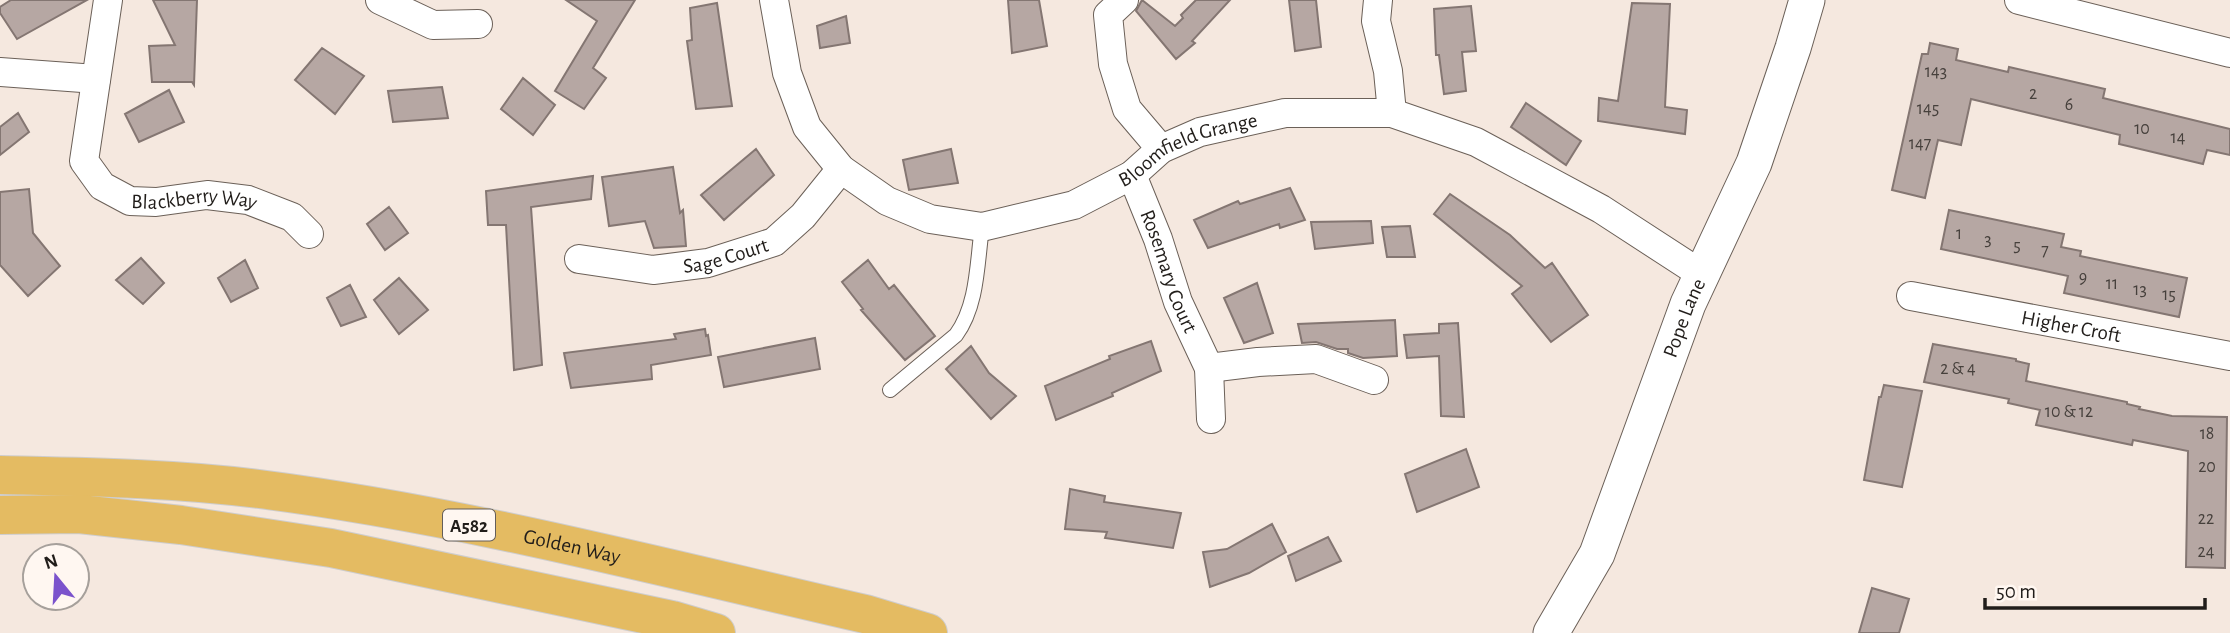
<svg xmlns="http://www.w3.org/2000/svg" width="2230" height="633" viewBox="0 0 2230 633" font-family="'Alegreya Sans',sans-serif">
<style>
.building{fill:#b6a7a3;stroke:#847672;stroke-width:2}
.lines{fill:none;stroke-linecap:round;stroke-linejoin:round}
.service-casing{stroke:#6b6058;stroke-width:16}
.minor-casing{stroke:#6b6058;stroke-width:30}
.tertiary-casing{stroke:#6b6058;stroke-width:37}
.trunk-casing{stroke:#cecdcd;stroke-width:40}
.service{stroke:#fff;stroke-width:14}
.minor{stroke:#fff;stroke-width:28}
.tertiary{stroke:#fff;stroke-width:35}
.trunk{stroke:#e4bb62;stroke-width:38}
.labels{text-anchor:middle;stroke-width:7;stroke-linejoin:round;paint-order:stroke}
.number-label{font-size:18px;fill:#46403c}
.shield{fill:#fff7f1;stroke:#645e5a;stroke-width:2}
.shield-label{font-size:19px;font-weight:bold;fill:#211d1a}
.street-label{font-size:21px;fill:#211d1a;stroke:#fff7f1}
</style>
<rect width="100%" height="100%" fill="#f5e8df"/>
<path class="building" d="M11 0H87L17 39 0 13V7Z
M153 0H197L194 85 192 82H152L149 46 175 45Z
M566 0H635L593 68 606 78 584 109 555 91 597 21Z
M1008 0H1039L1047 46 1012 53Z
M1142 0 1175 26 1183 18 1181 15 1196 0H1230L1192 41 1195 43 1176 59 1136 11Z
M1289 0H1316L1321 47 1295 51Z
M717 3 732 106 696 109 687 41 692 40 690 8Z
M1632 3 1670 4 1665 107 1687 110 1685 134 1598 121 1599 98 1618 101Z
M1471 6 1476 51 1462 52 1466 91 1444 94 1439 55H1436L1434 9Z
M846 16 850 43 820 48 817 26Z
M1930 43 1958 49 1956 60 2008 72 2009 67 2105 89 2103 98 2230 129V155L2207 150 2203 164 2119 144 2120 135 1971 99 1961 145 1938 140 1925 198 1892 190 1922 54H1928Z
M322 48 364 76 335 114 295 80Z
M523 78 555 105 533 135 501 109Z
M442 87 448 118 393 122 388 91Z
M169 90 184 122 139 142 125 114Z
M1526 103 1581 141 1566 165 1511 127Z
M18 113 29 132 0 155V127Z
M756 149 774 175 724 220 701 195Z
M951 149 958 183 909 190 903 160Z
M673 167 680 213 683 210 686 246 654 248 645 221 609 226 602 177Z
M593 176 591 199 531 207 542 365 514 370 506 225H488L486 191Z
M1290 188 1305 220 1280 228 1279 224 1208 248 1194 220 1238 201 1240 204Z
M29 189 33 233 60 266 28 296 0 265V192Z
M1450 194 1510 235 1545 268 1552 263 1588 315 1551 342 1512 294 1522 286 1434 214Z
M389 207 408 233 385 250 367 224Z
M1949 210 2064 234 2061 247 2081 251 2080 256 2187 278 2179 317 2064 293 2068 276 1941 249Z
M1371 221 1373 243 1315 249 1311 222Z
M1410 226 1415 257H1387L1382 227Z
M141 258 164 283 143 304 116 280Z
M245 260 258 288 231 302 218 278Z
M868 260 889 289 894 285 935 336 905 360 861 310 863 309 842 282Z
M399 278 428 310 399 334 374 300Z
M1257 283 1273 333 1244 343 1224 298Z
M350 285 366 317 341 326 327 298Z
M1395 320 1397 356 1363 358 1348 353V349H1337L1316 342 1302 343 1298 324Z
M1458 323 1464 417 1441 416 1439 356 1407 358 1404 335 1439 333V324Z
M705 329 706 336 708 335 711 355 651 365 652 379 571 388 564 353 676 339 674 334Z
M815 338 820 369 724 387 718 357Z
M1151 341 1161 371 1112 393 1113 396 1056 420 1045 386 1110 359 1109 356Z
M1933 344 2016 359V361L2029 364 2026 381 2127 402V404L2140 407 2139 409 2172 416 2227 417 2225 568 2186 567 2188 451 2133 440 2132 445 2036 425 2040 410 2008 403 2009 399 1924 382Z
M971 346 989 373 1016 396 991 419 946 369Z
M1884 385 1922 391 1902 487 1864 480 1879 397H1881Z
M1466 449 1479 487 1417 512 1405 474Z
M1070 489 1105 496 1104 502 1181 513 1173 548 1105 538 1107 532 1065 529Z
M1272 524 1286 552 1249 573 1210 587 1203 552 1227 549Z
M1328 537 1341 561 1296 581 1288 556Z
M1872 588 1909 599 1899 633H1859Z"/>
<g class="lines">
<g class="service-casing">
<path id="service" d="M890 390 956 335C978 305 977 262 982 227"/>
</g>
<g class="minor-casing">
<g id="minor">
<path id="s1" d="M108 0 84 161 102 186 130 201 156 202 207 195 248 200 292 217 309 234"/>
<path d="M380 0 433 25 478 24"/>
<path id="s2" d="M774 0 787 73 807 127 841 169 887 201 930 219 982 227 1074 205 1132 175 1161 149 1200 132 1285 113H1392L1476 142 1601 209 1701 274"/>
<path d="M1124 0 1108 15 1113 64 1127 109 1161 149"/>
<path d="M1378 0 1376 21 1388 71 1392 113"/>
<path d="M2019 0 2230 53"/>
<path d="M0 72 96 79"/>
<path id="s3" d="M1132 175 1158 239 1178 302 1209 368 1258 362 1316 359 1374 380"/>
<path id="s4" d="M579 259 653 270 708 263 774 242 803 216 841 169"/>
<path id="s5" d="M1911 296 2230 356"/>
<path d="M1209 368 1211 419"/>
</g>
</g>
<g class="tertiary-casing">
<g id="tertiary">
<path id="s6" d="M1551 633 1597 554 1688 304 1754 163 1793 48 1807 0"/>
</g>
</g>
<g class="trunk-casing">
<g id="trunk">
<path id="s7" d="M0 475C86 477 173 478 259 489 463 515 664 568 865 614L928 633"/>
<path d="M0 515 79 514 181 525 331 548 672 620 716 633"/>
</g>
</g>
<use href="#service" class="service"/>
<use href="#minor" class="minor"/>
<use href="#tertiary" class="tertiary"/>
<use href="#trunk" class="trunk"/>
</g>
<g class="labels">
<g class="number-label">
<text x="1936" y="77">143</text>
<text x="2033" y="99">2</text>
<text x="2069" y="110">6</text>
<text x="1928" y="114">145</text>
<text x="2142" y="134">10</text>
<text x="2178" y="143">14</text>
<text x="1920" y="149">147</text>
<text x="1959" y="239">1</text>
<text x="1988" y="245">3</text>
<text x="2017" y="251">5</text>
<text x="2045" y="256">7</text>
<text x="2083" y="283">9</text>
<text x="2112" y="289">11</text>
<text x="2140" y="295">13</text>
<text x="2169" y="300">15</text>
<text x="1958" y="374">2 &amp; 4</text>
<text x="2069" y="417">10 &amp; 12</text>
<text x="2207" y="439">18</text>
<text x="2207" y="472">20</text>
<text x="2206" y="524">22</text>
<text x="2206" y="557">24</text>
</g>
<rect class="shield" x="443" y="509.5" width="52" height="31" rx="5"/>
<g class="shield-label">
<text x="469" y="532">A582</text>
</g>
<g class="street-label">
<text dy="7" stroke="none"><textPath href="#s2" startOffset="564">Bloomfield Grange</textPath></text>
<text dy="7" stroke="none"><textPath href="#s1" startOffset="290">Blackberry Way</textPath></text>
<text dy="7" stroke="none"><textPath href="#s4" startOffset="149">Sage Court</textPath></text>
<text dy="7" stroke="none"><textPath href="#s3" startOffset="103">Rosemary Court</textPath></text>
<text dy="7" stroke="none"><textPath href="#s6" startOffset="343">Pope Lane</textPath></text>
<text dy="7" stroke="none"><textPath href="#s5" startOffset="163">Higher Croft</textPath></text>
<text dy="7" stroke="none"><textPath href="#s7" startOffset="578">Golden Way</textPath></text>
</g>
</g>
<g transform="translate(56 577) rotate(342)"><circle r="33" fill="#fff7f1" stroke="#a6a09b" stroke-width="2"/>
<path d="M0-5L12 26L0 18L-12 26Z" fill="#7b53cc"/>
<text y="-10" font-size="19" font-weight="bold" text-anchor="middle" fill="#211d1a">N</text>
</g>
<path d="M1985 598v10h220v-10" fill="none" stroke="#211d1a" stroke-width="3.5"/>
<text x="1996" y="598" font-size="21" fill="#211d1a" stroke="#fff7f1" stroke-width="5" paint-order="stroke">50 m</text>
</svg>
